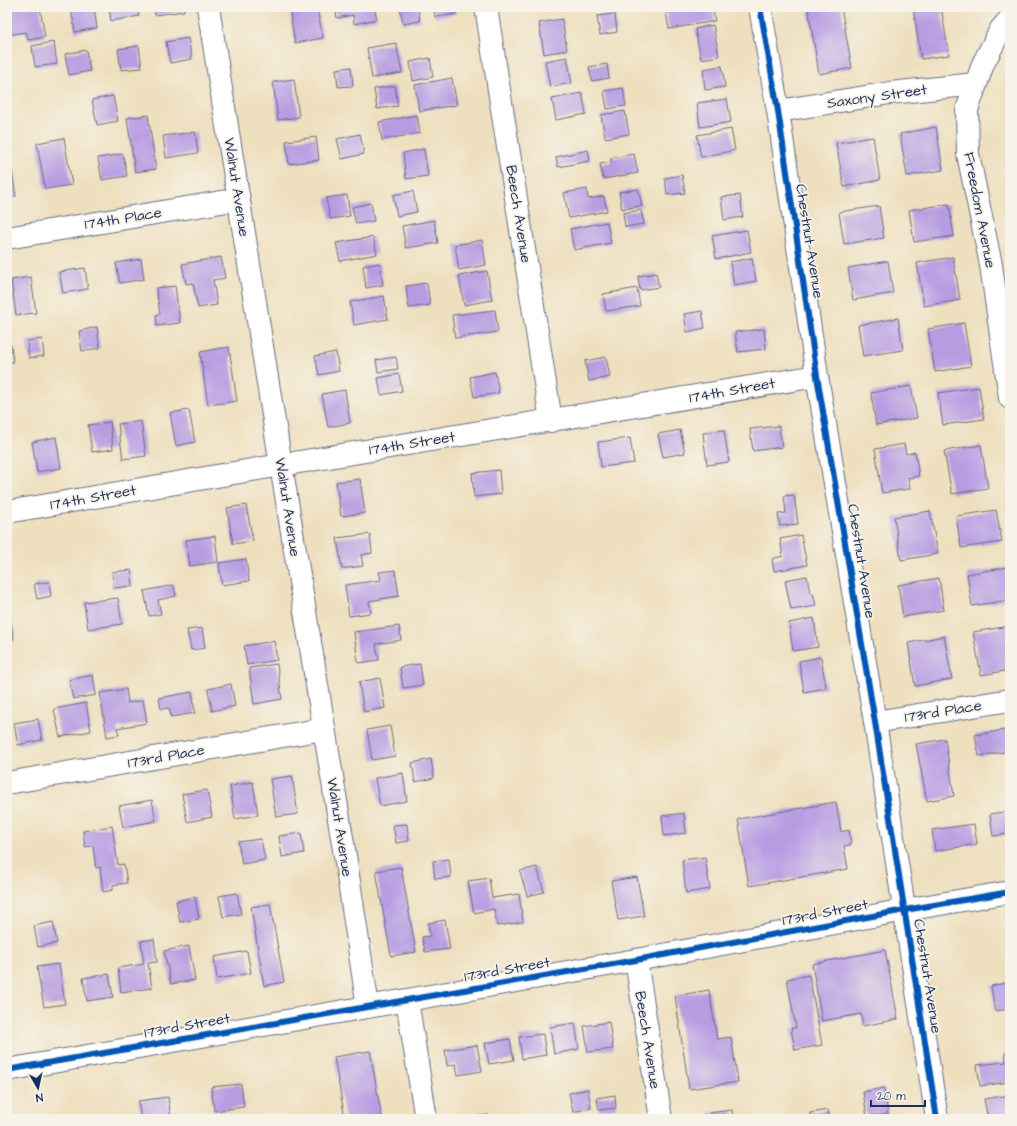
<svg xmlns="http://www.w3.org/2000/svg" width="1017" height="1126" viewBox="0 0 1017 1126" font-family="'Architects Daughter',sans-serif">
<style>
.building{fill:#b79ce2}
.lines{fill:none;stroke-linecap:round;stroke-linejoin:round}
.minor-casing{stroke:#656d80;stroke-width:24}
.minor{stroke:#fff;stroke-width:22}
.cycleway-casing{stroke:#f7f3e8;stroke-width:8}
.cycleway{stroke:#0057b8;stroke-width:6}
.labels{text-anchor:middle;stroke-width:3.5;stroke-linejoin:round;paint-order:stroke}
.street-label{font-size:15px;fill:#1b2f5e;stroke:#f7f3e8}
</style>
<rect width="100%" height="100%" fill="#f7f3e8"/>
<filter id="ink" filterUnits="userSpaceOnUse"><feTurbulence type="fractalNoise" baseFrequency=".025" numOctaves="2"/><feDisplacementMap in="SourceGraphic" scale="8" xChannelSelector="R" yChannelSelector="G"/><feConvolveMatrix kernelMatrix="1 2 1 2 8 2 1 2 1" color-interpolation-filters="sRGB"/></filter>
<filter id="wash" filterUnits="userSpaceOnUse"><feTurbulence type="fractalNoise" baseFrequency=".012" numOctaves="4" result="noise"/><feDisplacementMap in="SourceGraphic" scale="16" xChannelSelector="R" yChannelSelector="G"/><feGaussianBlur stdDeviation="0.9" result="paint"/><feColorMatrix in="noise" values="0 0 0 0 0 0 0 0 0 0 0 0 0 0 0 0 0 1.4 0 .05"/><feComposite in="paint" operator="in"/></filter>
<g filter="url(#wash)">
<rect width="100%" height="100%" fill="#eedfbe"/>
<g id="blocks">
<path class="building" d="M16 7H40L45 37 28 40 26 32 7 35V9Z
M71 7H94L97 28 75 32Z
M109 7H137L139 16 111 21Z
M154 7H183L184 11 155 15Z
M335 7H374L377 19 354 24 353 15 337 18Z
M400 7H418L420 21 403 24Z
M434 7H455L456 14 435 17Z
M665 7H712L715 21 669 29Z
M808 7H841L852 68 819 74Z
M913 7H941L949 55 921 59Z
M317 8 323 38 295 43 290 13Z
M615 14 617 32 600 35 597 16Z
M562 19 567 50 544 54 539 23Z
M713 25 719 56 701 59 695 29Z
M188 38 192 59 170 63 166 42Z
M54 42 57 64 35 67 32 46Z
M396 43 402 73 372 78 367 48Z
M139 46 142 68 121 70 118 49Z
M86 50 90 71 69 75 65 54Z
M567 57 572 83 550 87 545 61Z
M430 58 433 77 413 81 410 62Z
M607 64 609 78 592 81 589 67Z
M722 66 725 87 705 90 703 69Z
M351 67 353 86 338 87 336 69Z
M452 78 457 105 419 111 415 85Z
M294 79 299 117 278 120 273 82Z
M395 86 398 106 377 109 374 89Z
M623 88 626 106 607 109 604 91Z
M582 93 586 114 556 120 552 99Z
M113 96 118 121 97 125 92 100Z
M727 99 731 122 700 127 697 103Z
M625 111 629 134 605 138 601 115Z
M148 115 156 169 135 172 127 118Z
M417 115 420 133 382 140 379 122Z
M936 127 943 170 907 176 900 134Z
M731 129 735 150 701 157 697 135Z
M195 132 198 153 166 158 163 136Z
M360 134 364 154 342 159 337 139Z
M316 137 319 160 289 164 286 141Z
M873 137 880 180 844 187 836 143Z
M64 138 72 185 45 189 37 143Z
M424 149 428 176 406 179 403 153Z
M588 150 590 161 558 167 556 157Z
M123 154 127 176 102 180 98 158Z
M634 154 638 173 603 179 600 164 611 162V158Z
M7 170H12L16 196 7 198Z
M682 175 685 193 667 195 665 178Z
M587 189 588 199 604 196 607 211 569 218 564 193Z
M638 189 642 206 622 209 619 192Z
M413 191 417 212 397 216 393 195Z
M347 195 350 216 330 219 326 198Z
M740 195 743 217 724 220 721 197Z
M371 203 374 221 356 224 352 207Z
M949 204 954 236 914 242 909 210Z
M879 206 884 238 844 244 839 212Z
M641 210 644 224 625 227 623 213Z
M434 220 438 243 406 248 402 226Z
M607 222 611 243 574 250 570 229Z
M747 230 751 252 716 259 712 236Z
M373 237 377 254 340 261 336 243Z
M482 240 486 265 459 270 455 245Z
M221 257 225 278 213 280 217 305 198 308 193 283 186 284 182 264Z
M953 257 960 300 924 306 917 263Z
M752 258 756 281 734 285 730 262Z
M141 259 144 279 120 283 116 263Z
M888 261 893 293 853 300 848 268Z
M380 263 383 285 366 288 363 266Z
M85 268 88 289 63 293 59 272Z
M487 271 492 300 464 305 459 276Z
M656 273 659 287 640 290 638 276Z
M31 277 36 313 16 315 11 280Z
M427 283 430 305 409 308 406 286Z
M175 286 180 323 157 326 156 315 160 314 156 288Z
M637 288 640 306 606 311 603 294Z
M384 296 388 319 354 325 350 302Z
M495 310 498 332 455 338 452 315Z
M702 311 705 328 687 332 684 314Z
M898 318 903 350 863 356 858 325Z
M964 323 971 366 935 372 928 329Z
M97 327 100 348 82 351 79 331Z
M764 329 766 349 738 352 735 332Z
M42 339 44 356 29 358 27 341Z
M7 345H11L13 362 7 363Z
M229 347 237 401 208 405 200 352Z
M336 352 339 371 319 375 315 356Z
M396 357 398 369 378 372 376 360Z
M606 357 610 377 589 381 585 361Z
M495 372 499 393 474 397 470 377Z
M399 374 402 391 381 395 378 378Z
M911 386 917 418 876 425 871 393Z
M979 387 984 419 943 425 938 393Z
M345 390 350 423 328 427 322 394Z
M189 410 195 442 176 446 170 413Z
M141 421 146 456 123 459 118 424Z
M110 422 113 449 92 452 88 425Z
M779 426 782 447 753 451 750 429Z
M680 430 685 453 663 457 658 434Z
M724 430 729 462 707 465 703 433Z
M56 437 61 468 37 472 32 442Z
M630 438 634 463 601 467 598 442Z
M904 444 906 454 915 452 919 476 908 478 910 489 882 493 875 449Z
M981 445 988 488 952 494 944 451Z
M499 470 501 494 474 497 472 473Z
M360 479 365 513 341 516 336 482Z
M794 495 798 524 780 526 778 514 786 513 784 496Z
M246 505 253 541 233 544 227 508Z
M996 510 1002 542 961 548 956 516Z
M930 511 938 554 901 560 894 517Z
M370 534 372 553 361 555 363 566 342 569 337 538Z
M801 535 807 565 774 571 772 559 783 556 780 539Z
M215 536 218 562 190 566 186 540Z
M246 559 249 581 222 585 219 563Z
M1008 567 1010 583V600L972 606 967 574Z
M131 570 133 586 113 588 112 572Z
M395 570 399 596 369 601 371 613 349 616 345 585 381 580 379 572Z
M807 576 810 593H813L816 606 791 610 785 580Z
M939 578 944 610 903 617 898 585Z
M49 582 51 596 37 599 34 584Z
M174 585 176 596 158 600 161 614 149 616 144 591Z
M118 598 122 624 88 629 84 602Z
M10 617 14 639 7 641V618Z
M814 618 818 647 793 651 789 623Z
M399 626 401 640 376 644 379 660 358 663 354 632Z
M1010 626V670L981 675 973 632Z
M202 628 205 648 191 650 187 630Z
M944 636 952 679 915 686 908 643Z
M274 641 277 660 247 665 244 646Z
M821 657 826 688 804 692 799 661Z
M277 664 282 699 254 704 249 668Z
M420 664 423 685 403 688 400 667Z
M93 675 96 695 73 699 69 680Z
M380 678 385 708 364 712 359 682Z
M231 684 235 706 212 711 208 689Z
M126 689 128 703 143 700 147 723 117 728 119 735 107 737 100 693Z
M192 692 195 713 171 717 169 708 161 709 159 698Z
M86 703 91 731 60 737 54 709Z
M38 719 42 740 18 745 14 723Z
M390 726 395 756 372 760 367 730Z
M1010 729V751L979 756 975 735Z
M945 739 954 796 927 801 916 744Z
M431 759 434 778 415 782 412 763Z
M403 773 407 801 380 806 375 778Z
M292 776 298 814 276 817 270 779Z
M253 782 258 815 235 819 230 786Z
M207 790 212 817 187 822 182 794Z
M152 800 156 821 123 827 119 806Z
M836 802 841 832 849 830 851 845 844 846 848 869 749 886 738 819Z
M1010 811V834L993 836 990 814Z
M684 813 686 833 664 836 662 816Z
M407 824 409 841 396 843 393 825Z
M974 824 977 844 935 851 932 830Z
M112 826 118 865 124 864 127 883 113 885V890L103 892 100 867 96 868 93 846 85 847 83 831Z
M301 833 304 853 282 857 279 836Z
M261 839 265 860 242 864 238 842Z
M705 857 710 889 686 893 682 860Z
M449 859 451 877 435 879 433 861Z
M401 867 416 952 391 956 376 871Z
M537 867 544 892 527 896 520 871Z
M637 877 644 916 618 920 611 881Z
M489 878 492 898 519 894 523 922 497 926 494 909 474 913 468 881Z
M237 893 241 914 223 917 219 896Z
M195 897 199 919 180 922 176 901Z
M270 904 284 982 264 986 251 907Z
M445 920 450 949 425 952 422 937 430 936 428 923Z
M53 922 57 943 38 947 34 926Z
M154 939 157 962 148 963 152 988 121 992 118 968 144 964 141 941Z
M189 946 195 980 171 984 164 951Z
M885 950 898 1019 863 1026 861 1014 822 1021 812 964Z
M247 951 251 973 217 979 214 957Z
M59 964 65 1004 44 1007 37 967Z
M109 974 113 997 87 1001 83 978Z
M809 975 822 1045 795 1050 791 1028H796L787 979Z
M1010 982V1009L995 1011 991 986Z
M709 990 717 1039 731 1037 738 1082 689 1089 675 996Z
M609 1022 613 1049 588 1052 584 1026Z
M575 1023 579 1049 554 1054 550 1027Z
M543 1034 546 1055 522 1059 519 1037Z
M510 1039 514 1060 489 1064 485 1043Z
M477 1045 482 1071 458 1075 456 1064 447 1066 445 1050Z
M370 1051 382 1119H345L334 1057Z
M1010 1052V1082L980 1086 977 1065 1006 1062 1005 1053Z
M241 1084 244 1107 214 1111 211 1087Z
M884 1088 888 1114 867 1117 863 1092Z
M588 1089 591 1108 573 1112 569 1093Z
M615 1095 616 1108 599 1110 597 1098Z
M1010 1095V1111L1008 1112 1009 1119H988L984 1099Z
M168 1097 171 1119H141L138 1101Z
M732 1110 733 1119H710L709 1113Z
M828 1110 829 1119H810V1113Z
M57 1115 58 1119H40V1118Z
M489 1115V1119H477V1116Z"/>
</g>
</g>
<g filter="url(#ink)">
<use href="#blocks" fill-opacity="0" stroke="#656d80" stroke-width="1"/>
<g class="lines">
<g class="minor-casing">
<path id="minor" d="M208 7 281 465 346 862 368 1007
M486 7 551 421
M760 7 778 111 817 376 875 722 937 1119
M1010 19 1001 29 983 64 967 110 968 154 991 265 1010 398
M778 111 890 93 976 84
M7 238 239 199
M7 512 281 465 817 376
M875 722 1010 700
M7 783 324 729
M636 960 661 1119
M407 1000 426 1119
M7 1070 636 960 905 910 1010 892"/>
</g>
<use href="#minor" class="minor"/>
<g class="cycleway-casing">
<path id="cycleway" d="M760 7 778 111 817 376 875 722 937 1119
M7 1070 636 960 905 910 1010 892"/>
</g>
<use href="#cycleway" class="cycleway"/>
</g>
</g>
<g class="labels">
<g class="street-label">
<text transform="translate(877 96) rotate(-8)" y="5">Saxony Street</text>
<text transform="translate(237 187) rotate(81)" y="5">Walnut Avenue</text>
<text transform="translate(980 210) rotate(79)" y="5">Freedom Avenue</text>
<text transform="translate(519 214) rotate(81)" y="5">Beech Avenue</text>
<text transform="translate(123 218) rotate(-9)" y="5">174th Place</text>
<text transform="translate(810 241) rotate(81)" y="5">Chestnut Avenue</text>
<text transform="translate(732 390) rotate(-10)" y="5">174th Street</text>
<text transform="translate(412 443) rotate(-9)" y="5">174th Street</text>
<text transform="translate(93 497) rotate(-10)" y="5">174th Street</text>
<text transform="translate(288 507) rotate(81)" y="5">Walnut Avenue</text>
<text transform="translate(862 561) rotate(81)" y="5">Chestnut Avenue</text>
<text transform="translate(943 711) rotate(-9)" y="5">173rd Place</text>
<text transform="translate(166 756) rotate(-10)" y="5">173rd Place</text>
<text transform="translate(340 827) rotate(81)" y="5">Walnut Avenue</text>
<text transform="translate(825 912) rotate(-11)" y="5">173rd Street</text>
<text transform="translate(507 969) rotate(-10)" y="5">173rd Street</text>
<text transform="translate(928 976) rotate(81)" y="5">Chestnut Avenue</text>
<text transform="translate(187 1025) rotate(-10)" y="5">173rd Street</text>
<text transform="translate(648 1040) rotate(81)" y="5">Beech Avenue</text>
</g>
</g>
<rect width="1017" height="1126" fill="none" stroke="#f7f3e8" stroke-width="24"/>
<g transform="translate(38 1088) rotate(171)" stroke="#f7f3e8" stroke-width="3" paint-order="stroke">
<path d="M0-3L7 15L0 10L-7 15Z" fill="#1b2f5e"/>
<text y="-6" font-size="11" font-weight="bold" text-anchor="middle" fill="#1b2f5e">N</text>
</g>
<path d="M871 1100v6h54v-6" fill="none" stroke="#1b2f5e" stroke-width="2"/>
<text x="877" y="1100" font-size="12" fill="#1b2f5e" stroke="#f7f3e8" stroke-width="3" paint-order="stroke">20 m</text>
</svg>
